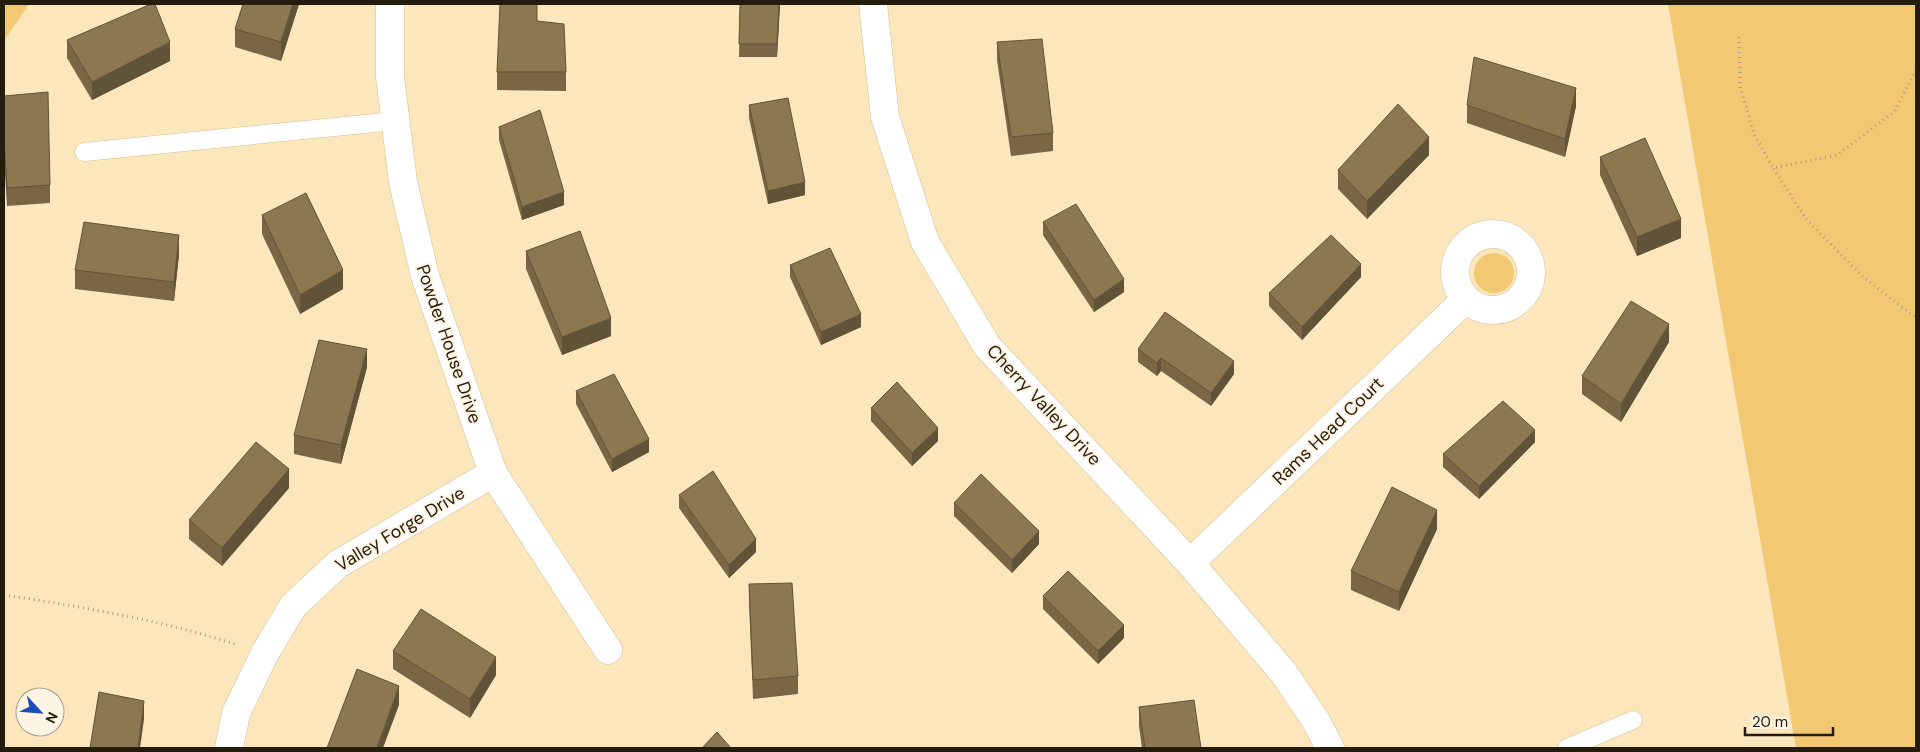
<svg xmlns="http://www.w3.org/2000/svg" width="1920" height="752" viewBox="0 0 1920 752" font-family="'DM Sans',sans-serif">
<style>
.green{fill:#f3c872}
.lines{fill:none;stroke-linecap:round;stroke-linejoin:round}
.lane-casing{stroke:#d3bd94;stroke-width:19}
.street-casing{stroke:#d3bd94;stroke-width:29}
.path{stroke:#ae9d7c;stroke-width:3;stroke-dasharray:1 4;stroke-linecap:butt}
.lane{stroke:#fff;stroke-width:18}
.street{stroke:#fff;stroke-width:28}
.wall{fill:#786645}
.shaded-wall{fill:#615338}
.building{fill:#8b7750;stroke:#615338}
.labels{text-anchor:middle;stroke-width:4;stroke-linejoin:round;paint-order:stroke}
.street-label{font-size:18px;fill:#241c0c;stroke:#fdf4e4}
</style>
<rect width="100%" height="100%" fill="#fce6bb"/>
<path class="green" d="M4 4H29L4 41Z
M1668 4H1916V748H1796Z
M1474 273a20 20 0 1 1 40 0a20 20 0 1 1-40 0Z"/>
<g class="lines">
<g class="lane-casing">
<path id="lane" d="M84 152 395 121
M1567 748 1633 720"/>
</g>
<g class="street-casing">
<path id="street" d="M390 4V77L403 182 425 276 493 473 608 650
M873 4 885 117 925 242 987 346 1190 563 1283 672 1316 721 1330 748
M1455 272a38 38 0 1 1 76 0a38 38 0 1 1-76 0Z
M1190 563 1466 299
M229 748 236 713 265 653 293 606 338 564 493 473"/>
</g>
<path class="path" d="M1739 37 1740 86 1754 134 1773 168
M1916 70 1895 111 1837 155 1773 168 1806 219 1862 276 1916 318
M4 595C83 607 161 620 238 645"/>
<use href="#lane" class="lane"/>
<use href="#street" class="street"/>
</g>
<path class="wall" d="M299 4 281 61 235 47V29Z
M740 4H780L777 57H739Z
M537 21 566 72V91L497 90V72Z
M67 40 170 61 92 100 67 58Z
M997 42 1053 133V151L1011 156 997 60Z
M4 96 50 185V203L7 206 4 159Z
M749 105 805 195 768 204 749 118Z
M1467 105 1576 106 1565 157 1467 123Z
M499 127 564 205 522 220 499 140Z
M1429 155 1367 219 1338 189V170Z
M1600 157 1681 238 1637 256 1600 175Z
M262 215 343 289 300 314 262 234Z
M1043 222 1124 292 1094 312 1043 235Z
M526 251 611 336 562 355 526 269Z
M179 254 174 301 75 289V270Z
M790 265 861 327 821 345 790 277Z
M1361 277 1302 340 1269 306V293Z
M1669 342 1621 422 1582 394V376Z
M1138 349 1234 374 1211 406 1161 371 1157 376 1138 362Z
M367 367 341 464 294 454V435Z
M576 391 649 452 612 472 576 404Z
M871 408 938 441 912 466 871 421Z
M1535 442 1479 499 1443 467V454Z
M289 488 222 566 189 539V520Z
M679 495 756 552 729 578 679 508Z
M954 503 1039 544 1012 573 954 516Z
M1437 529 1399 611 1351 590V571Z
M749 584 798 676V694L753 699 749 602Z
M1043 596 1124 638 1098 664 1043 609Z
M393 651 496 675 470 718 393 669Z
M1139 707 1201 748H1142L1139 726Z"/>
<path class="shaded-wall" d="M293 4H299L281 61V42Z
M779 4H780L777 57V44Z
M170 42V61L92 100V82Z
M1576 88V106L1565 157V139Z
M1429 137V155L1367 219V201Z
M805 182V195L768 204V191Z
M564 192V205L522 220V207Z
M1681 219V238L1637 256V237Z
M179 235V254L174 301V282Z
M1361 264V277L1302 340V327Z
M343 270V289L300 314V295Z
M1124 279V292L1094 312V300Z
M861 314V327L821 345V332Z
M611 318V336L562 355V337Z
M1669 324V342L1621 422V404Z
M367 349V367L341 464V445Z
M1161 358V371L1157 376V363Z
M1234 361V374L1211 406V393Z
M938 428V441L912 466V453Z
M1535 430V442L1479 499V486Z
M649 439V452L612 472V459Z
M289 469V488L222 566V548Z
M1437 510V529L1399 611V592Z
M1039 531V544L1012 573V560Z
M756 539V552L729 578V565Z
M1124 625V638L1098 664V651Z
M496 657V675L470 718V699Z
M399 686V705L383 748H377Z
M144 701V719L140 748H138Z"/>
<path class="building" d="M151 4H155L170 42 92 82 67 40Z
M243 4H293L281 42 235 29Z
M500 4H537V21L564 24 566 72H497Z
M740 4H779L777 44H739Z
M1042 39 1053 133 1011 137 997 42Z
M1474 57 1576 88 1565 139 1467 105Z
M48 92 50 185 7 188 4 140V96Z
M788 98 805 182 768 191 749 105Z
M1398 104 1429 137 1367 201 1338 170Z
M540 110 564 192 522 207 499 127Z
M1645 138 1681 219 1637 237 1600 157Z
M306 193 343 270 300 295 262 215Z
M1076 204 1124 279 1094 300 1043 222Z
M84 222 179 235 174 282 75 270Z
M580 231 611 318 562 337 526 251Z
M1331 235 1361 264 1302 327 1269 293Z
M830 248 861 314 821 332 790 265Z
M1631 301 1669 324 1621 404 1582 376Z
M1165 312 1234 361 1211 393 1161 358 1157 363 1138 349Z
M319 340 367 349 341 445 294 435Z
M614 374 649 439 612 459 576 391Z
M897 382 938 428 912 453 871 408Z
M1503 401 1535 430 1479 486 1443 454Z
M256 442 289 469 222 548 189 520Z
M713 471 756 539 729 565 679 495Z
M981 474 1039 531 1012 560 954 503Z
M1392 487 1437 510 1399 592 1351 571Z
M1068 571 1124 625 1098 651 1043 596Z
M792 583 798 676 753 680 749 584Z
M421 609 496 657 470 699 393 651Z
M357 669 399 686 377 748H327Z
M99 692 144 701 138 748H90Z
M1194 700 1201 748H1145L1139 707Z
M717 732 731 748H702Z"/>
<g class="labels">
<g class="street-label">
<text transform="translate(449 344) rotate(71)" y="6">Powder House Drive</text>
<text transform="translate(1044 405) rotate(47)" y="6">Cherry Valley Drive</text>
<text transform="translate(1328 431) rotate(-44)" y="6">Rams Head Court</text>
<text transform="translate(400 529) rotate(-31)" y="6">Valley Forge Drive</text>
</g>
</g>
<rect width="1920" height="752" fill="none" stroke="#241c0c" stroke-width="10"/>
<g transform="translate(40 712) rotate(116)"><circle r="24" fill="#fdf4e4" stroke="#a69e8e"/>
<path d="M0-4L9 19L0 12L-9 19Z" fill="#1d4bb8"/>
<text y="-8" font-size="14" font-weight="bold" text-anchor="middle" fill="#241c0c">N</text>
</g>
<path d="M1745 727v8h88v-8" fill="none" stroke="#241c0c" stroke-width="2.5"/>
<text x="1752" y="727" font-size="15" fill="#241c0c" stroke="#fdf4e4" stroke-width="4" paint-order="stroke">20 m</text>
</svg>
